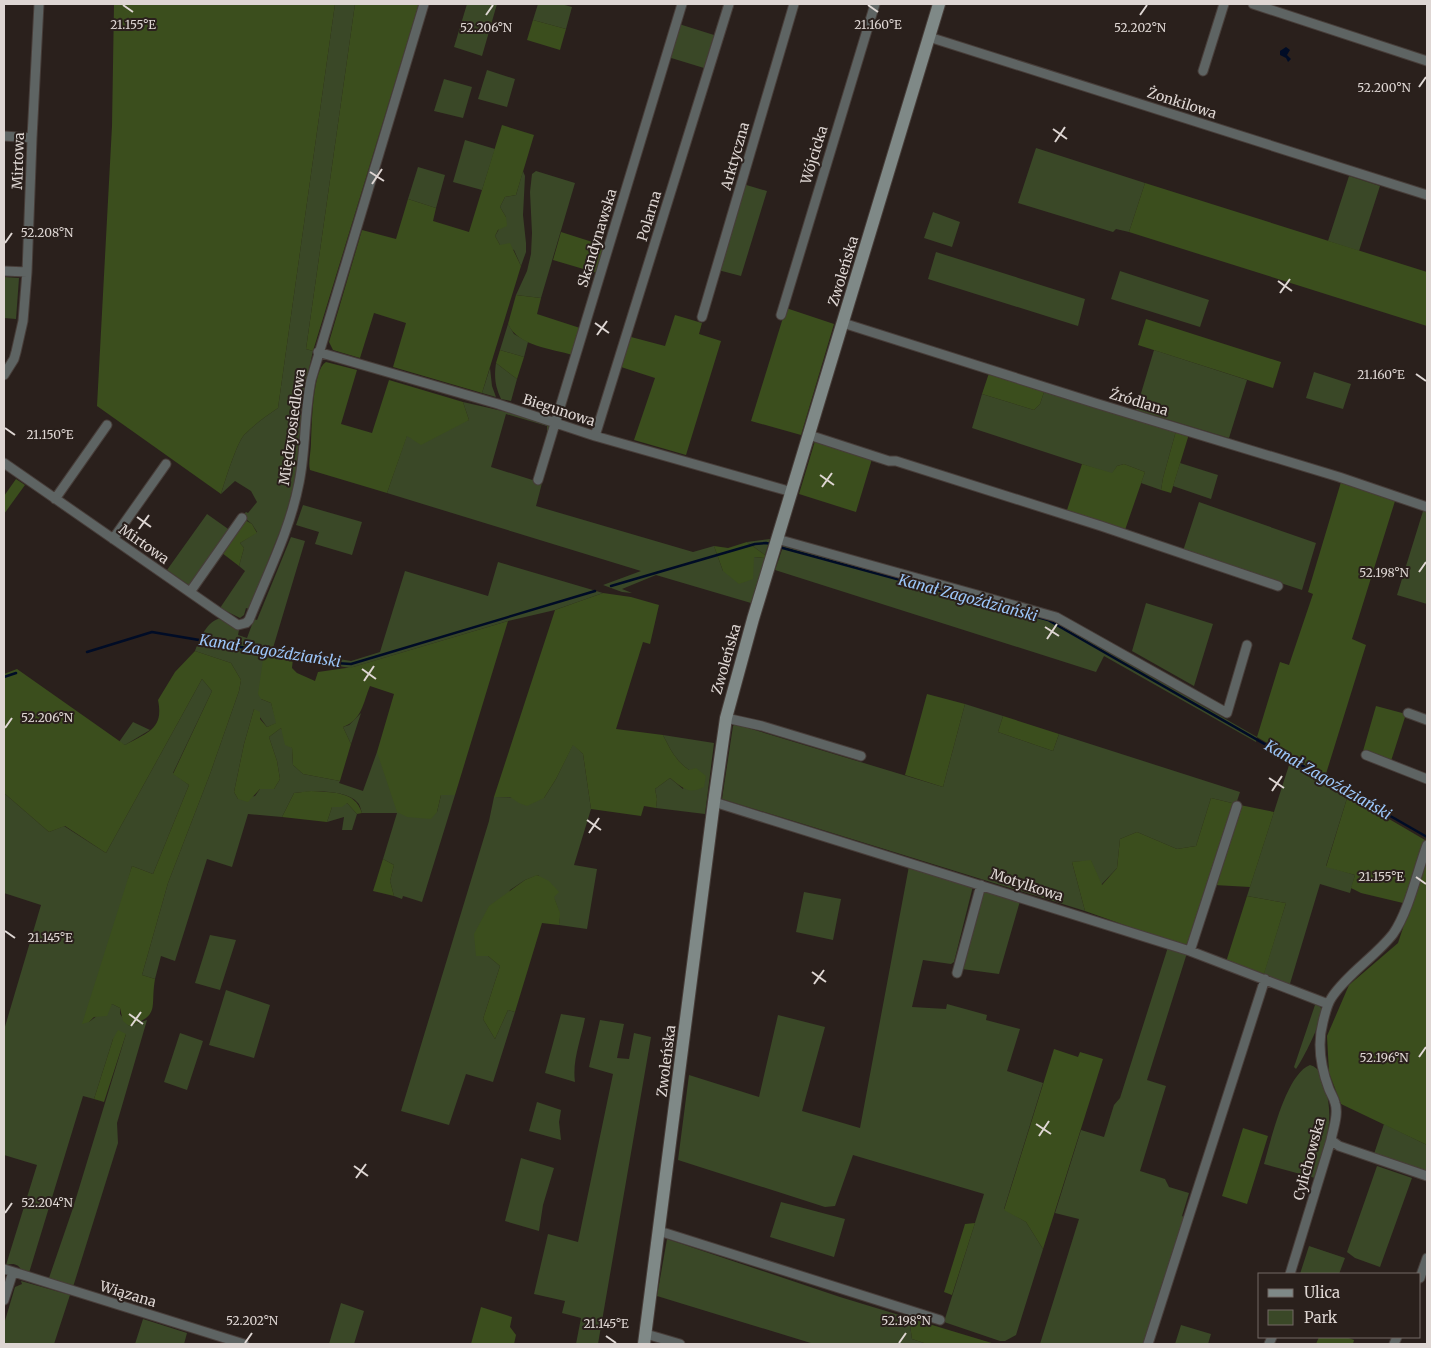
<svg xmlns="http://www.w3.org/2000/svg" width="1431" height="1348" viewBox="0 0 1431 1348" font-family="Merriweather,serif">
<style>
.green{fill:#3a4827}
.forest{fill:#3b4e1d}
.water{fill:#000c26}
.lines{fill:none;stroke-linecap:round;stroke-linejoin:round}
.stream{stroke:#000c26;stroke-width:2.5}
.street-casing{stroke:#473d39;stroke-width:11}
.secondary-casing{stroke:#473d39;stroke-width:14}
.street{stroke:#5e6463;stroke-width:9}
.secondary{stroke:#7f8987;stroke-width:12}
.ticks{fill:none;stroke:#ded6d3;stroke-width:2}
.labels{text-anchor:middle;stroke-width:4;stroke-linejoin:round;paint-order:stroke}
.street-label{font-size:14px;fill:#ded6d3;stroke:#2a201c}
.water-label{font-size:15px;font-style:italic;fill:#9cc6f9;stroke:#2a201c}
.ticks-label{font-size:12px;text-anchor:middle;fill:#ded6d3;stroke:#2a201c;stroke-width:4;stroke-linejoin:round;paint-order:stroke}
</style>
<rect width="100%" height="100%" fill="#2a201c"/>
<path class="green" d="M335 4H355L306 349 313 351 302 400 299 457 295 481 284 521 249 609 246 608 244 615 240 618 220 608 245 571 239 566 244 548 240 543 257 532 252 524 242 516 246 512 248 513 257 502 251 491 235 481 221 494C225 481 236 445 244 435 254 425 266 416 278 408Z
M467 4H497L482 56 454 47Z
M538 4H561L572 7 566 29 533 20Z
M679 24 714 35 704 68 668 57Z
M487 70 515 79 507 107 478 99Z
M444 79 472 87 463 118 434 111Z
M465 140 495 149 482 190 453 182Z
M1036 148 1145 183 1129 232 1116 229 1113 232 1018 203Z
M418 167 445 175 436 208 408 199Z
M523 171 525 176 523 215 526 243V252L521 266 514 250 500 245 495 236 506 217 500 207 505 197 516 195Z
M536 171 575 183 541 298 516 295 527 271 531 254 532 233 530 192 532 174Z
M1349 176 1380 186 1359 251 1328 241Z
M743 184 767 191 741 276 718 270Z
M933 212 960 222 952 247 924 238Z
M936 252 1085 299 1078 326 928 279Z
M1120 271 1209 300 1200 327 1111 299Z
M4 277 19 278 16 319 4 318Z
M508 324 514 334 528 342 524 357 500 350Z
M1154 350 1247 380 1229 438 1136 410Z
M496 363 517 379 511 401 501 399C495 386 494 377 496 363Z
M490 368 492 386 496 397 482 393Z
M1314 372 1351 384 1343 409 1306 398Z
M1044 392 1176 431 1163 478 1161 490 1141 483 1145 472 1124 464 1117 466 1112 474 972 428 982 394 1034 410 1040 404Z
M463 402 528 417 551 425 549 433 547 432V426L506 414 491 467 542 483 536 506 693 552 714 546 723 571 754 557 765 558 751 603 656 575 622 589 632 593 622 592 603 585 641 571 387 493 407 435 469 420Z
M1180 463 1218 475 1211 499 1173 486Z
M1199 502 1316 543 1302 590 1183 551Z
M303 505 362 522 352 555 315 544 319 532 296 525Z
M1424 508 1427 509V604L1397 595Z
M207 514 231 531 190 586 167 570Z
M291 537 305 541 273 648 351 661 380 652 405 571 488 596 498 562 603 593 555 610 508 621 350 668 264 653 261 699 271 703 277 723 267 727 254 709 244 744 234 792 238 799 255 796 260 789H274L280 779 277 761 269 737 281 728 292 748 293 765 303 774 340 781 339 783 363 791 377 752 392 757 437 812 441 795H455L422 902 403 896 402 899 394 896 390 881 394 865 383 859 397 813H362C361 810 360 805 358 803 346 789 311 791 294 793L282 817 248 814 232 867 207 859 175 961 161 956 155 979 142 975 168 883 210 774 239 691 241 680 231 663 195 651C200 638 207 621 221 618L239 630 238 635 247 638 254 619 257 620Z
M770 539 765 555 747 542Z
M784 544 1053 620 1257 737 1256 742 1104 656 1096 672 775 570Z
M1146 603 1213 624 1194 686 1132 651Z
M202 679 212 691 173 773 189 785 153 874 132 866 89 1022 112 1004 120 1008V1014L129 1026 147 1020 117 1123 118 1143 73 1287 49 1278 73 1208 126 1034 113 1039 94 1099 83 1096 29 1273 22 1271C18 1264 14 1263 6 1265L37 1165 4 1155V1030L41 905 4 893V793L49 832 64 826 106 853Z
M965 704 1003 716 998 732 1053 751 1059 734 1240 792 1236 804 1211 798 1196 846 1177 849 1137 832 1120 839 1117 868 1101 885 1091 861 1072 862 1085 911C964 874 843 836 722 799L733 726 735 724 943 787Z
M361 713 351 744 343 727 349 725Z
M133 722 150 730 125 745 119 742Z
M663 735 714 743 705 814 656 808 657 799 655 789 670 778 683 789 689 770C676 761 670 749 663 735Z
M573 744 583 754 591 809 574 865 597 869 587 929 559 925C561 902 550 893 538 875L525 880 510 890 488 956 500 966 483 1019 495 1039 508 1010 515 1012 493 1082 466 1074 449 1125 401 1111 489 821 494 797 544 798 556 779Z
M1290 762 1348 795 1326 866 1355 875 1350 893 1320 884 1289 987 1263 976 1286 903 1247 896Z
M347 803 357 814 352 830H342L344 817 327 822 332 807Z
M909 866 973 886 954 962 951 964 923 960 912 1007 946 1009 947 1004 987 1015 986 1020 1020 1029 1007 1071 1043 1083 1004 1209 1026 1222 1043 1249 1016 1335 1005 1341H1000L944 1322 984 1194 853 1155 835 1206 825 1207 678 1160 689 1075 759 1097 778 1015 825 1027 802 1111 860 1128Z
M982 890 1020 901 999 974 962 969Z
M804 892 841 899 833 940 796 932Z
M210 935 236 940 220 990 195 983Z
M1168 947 1187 953 1147 1080 1166 1086 1140 1171 1165 1179 1169 1187 1189 1193 1182 1216 1186 1218 1146 1344H1040L1079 1219 1055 1213 1081 1130 1104 1137 1114 1105 1120 1098Z
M226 990 270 1005 254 1058 209 1045Z
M1316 1002C1318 1004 1320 1006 1321 1008 1324 1019 1303 1059 1296 1069L1294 1067Z
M561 1014 585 1018C581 1040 572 1060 575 1082L545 1073Z
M600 1020 624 1024 617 1058 629 1059 634 1033 651 1037 598 1344H576L581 1318 562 1313 565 1301 534 1294 548 1234 578 1242 613 1074 589 1067Z
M180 1033 203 1041 187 1090 164 1082Z
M1310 1065C1320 1068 1322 1076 1325 1086 1335 1123 1326 1142 1315 1178L1264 1164C1271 1140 1286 1074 1310 1065Z
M537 1102 561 1110 559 1122 561 1140 529 1131Z
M1384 1124 1427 1145V1172L1374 1154Z
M521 1158 554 1168 543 1205 539 1231 505 1221Z
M1377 1166 1412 1178 1380 1267 1355 1258 1347 1252Z
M781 1202 845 1219 834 1257 770 1237Z
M667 1239 840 1297 909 1318 912 1339 927 1344H814L657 1296Z
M1309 1246 1345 1258 1339 1274H1300Z
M21 1281 70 1295 54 1344H4V1324L15 1287 22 1284Z
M341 1303 364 1311 354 1344H329Z
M143 1319 187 1333 184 1344H135Z
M1181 1325 1211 1334 1208 1344H1175Z"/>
<path class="forest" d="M114 4H335L278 408C266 416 254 425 244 435 236 445 225 481 221 494L97 406 112 126Z
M355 4H419L313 351 306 349Z
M533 20 566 29 560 50 527 40Z
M502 125 534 135 516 195 505 197 500 207 506 217 507 226 498 230 495 236 500 245 510 243 521 266 482 393 393 367 406 323 374 313 360 358 333 350 329 342 362 230 396 239 408 199 436 208 433 221 469 232Z
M1145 183 1427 272V326L1129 232Z
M561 232 605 246 597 273 553 260Z
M516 295 541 298 537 314 580 328 573 355C552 349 518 346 508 324Z
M786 308 834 324 801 435 751 421Z
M675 315 702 323 699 334 721 341 686 455 634 440 655 378 621 367 631 337 665 346Z
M1146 319 1281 362 1273 388 1138 345Z
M500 350 524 357 517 379 496 363Z
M326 362 357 370 341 424 372 433 389 380 463 402 469 420 421 445 407 436 387 493 310 470C308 463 311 451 311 443 312 426 312 370 326 362Z
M989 373 1044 392 1040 404 1034 410 982 394Z
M1176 431 1189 434 1171 493 1161 490 1163 478Z
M815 441 872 459 856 512 799 494Z
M1082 464 1112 473 1117 466 1124 464 1145 472 1125 530 1067 510Z
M16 479 25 485 4 514V496Z
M1341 482 1395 501 1352 639 1366 645 1325 777 1257 737 1280 662 1289 665 1313 594 1308 592Z
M245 520 252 524 257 533 240 543 244 548 239 566 222 553Z
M747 542 765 555V558L754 557 753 579 739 584 723 571 714 546 728 548Z
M603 593 631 597 659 605 650 644 643 642 616 729 663 735C670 749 676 761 689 770L696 768 706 776 704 787C688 795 683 788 670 778L655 789 657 799 656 808 644 806 641 816 591 809 583 754 573 745 556 779 544 798 527 806 519 803 510 797H494L555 610Z
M508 621 455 795H441L437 812 431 819 407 817 397 812 377 752 394 694 370 686C363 703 362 720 343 727L351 744 340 781 303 774 293 765 292 748 285 745 281 728 269 737 277 761 280 779 274 789H260L248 802 238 799 234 792 244 744 254 709 260 712V719L267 727 276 723 271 703 261 699 258 694 264 653 293 658 292 668 297 673 315 681 318 672 353 667Z
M195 651 231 663 241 680 239 691 210 774 168 883 142 975 155 979C150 1008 161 1015 129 1026L123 1021 120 1008 112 1004 107 1016 94 1017 89 1022 82 1024 132 866 153 874 189 785 173 774 212 691 202 679 106 853 65 826 49 832 4 793V674L17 669 125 745C148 732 164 729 158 700L175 672Z
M927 694 965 704 943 787 905 775Z
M1376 706 1406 714 1391 761 1363 751Z
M1003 716 1059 734 1053 751 998 732Z
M311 791C332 793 355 790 362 813L357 814 347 803 342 807H332L327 822 282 817 294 793Z
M1348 795 1425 840 1403 903 1361 893 1351 888 1355 875 1326 867Z
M1211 798 1236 804 1189 948 1085 911 1072 862 1091 860 1102 885 1117 868 1120 839 1137 832 1177 849 1196 846Z
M1240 805 1274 812 1250 887 1214 885Z
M1427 855V1145L1341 1104 1329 1073 1327 1036 1349 985 1398 943Z
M383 859 394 865 390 881 394 896 373 891Z
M537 875 549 881 559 892 554 897 560 913 559 925 542 923 515 1012 508 1010 495 1039 483 1019 500 966 488 956H476L474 934 489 906 525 880Z
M1247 896 1286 903 1264 974 1226 962Z
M118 1030 126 1034 104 1102 94 1099 113 1039Z
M1054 1049 1078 1057 1080 1052 1103 1059 1043 1249 1026 1222 1004 1210Z
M1243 1128 1268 1136 1247 1204 1222 1196Z
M975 1223 952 1295 944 1292 965 1224Z
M481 1307 512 1317 510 1327 516 1335 514 1344H471Z
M909 1318 995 1344H927L912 1339Z
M1319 1337H1346L1354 1340 1353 1344H1316Z"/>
<path class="water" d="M1286 47 1290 50 1287 55 1291 59 1288 62 1286 58 1280 55V51Z"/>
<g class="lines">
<path class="stream" d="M779 547 1048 620 1427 837
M611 586 755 544 766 543 771 544
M87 652 152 632 335 663 351 664 595 591
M4 677 16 673"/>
<g class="street-casing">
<path id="street" d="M1253 4 1427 61
M929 37 1427 195
M1203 71 1224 4
M4 136 32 138
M4 271 27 272
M781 315 875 4
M702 317 794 4
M843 323 1095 403 1339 477 1427 507
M318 352 498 404 595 436 792 492
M4 375 14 359 16 352 23 321 27 272 32 138 39 4
M809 435 889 461H896L1101 526 1278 586
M595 436 729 4
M4 463 217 611 238 625 246 623 249 620C267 575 290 530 299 483 306 449 304 414 311 380L424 4
M538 480 682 4
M55 499 107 425
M113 539 166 464
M777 539 1056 617 1227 713 1247 645
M190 592 242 518
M1408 713 1427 720
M726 718 762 726 861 756
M1366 755 1427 779
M714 802 1190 951 1328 1004
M1190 951 1237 806
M957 973 981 885
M1331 1140 1339 1146 1427 1176
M659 1231 940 1320
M4 1269 244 1344
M1290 1274 1331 1140C1333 1129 1339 1114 1335 1103 1334 1098 1331 1094 1329 1089 1321 1068 1317 1044 1323 1022 1325 1014 1327 1004 1332 997 1348 973 1375 957 1393 934 1409 911 1417 872 1427 845
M1420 1278 1427 1258
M4 1300 13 1272
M646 1334 680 1344
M1148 1344 1265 979
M1269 1344 1272 1337
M1394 1344 1397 1337"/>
</g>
<g class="secondary-casing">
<path id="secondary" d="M644 1344 714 802 726 718 753 619 939 4"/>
</g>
<use href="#street" class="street"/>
<use href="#secondary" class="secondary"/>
</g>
<path class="ticks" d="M123 5 133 12M868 5 878 12M486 15 493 5M1140 15 1147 5M1419 87 1426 77M1053 129 1067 139M1055 142 1065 127M370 172 384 181M372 184 382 169M5 243 12 233M1278 281 1292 291M1280 293 1290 279M595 323 609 333M597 335 607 321M1416 374 1426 381M5 428 15 435M820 475 834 485M822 487 832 473M137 517 151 527M139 529 149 515M1419 572 1426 562M1045 627 1059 636M1047 639 1057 624M362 669 376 679M364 681 374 666M5 728 12 718M1269 778 1284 788M1272 791 1282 776M587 820 601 830M589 833 599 818M1416 877 1426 884M5 931 15 938M812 972 826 982M814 984 824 970M129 1014 143 1024M131 1026 141 1012M1419 1057 1426 1047M1036 1124 1051 1134M1039 1136 1049 1121M354 1166 368 1176M356 1178 366 1164M5 1213 12 1203M606 1336 616 1343M245 1343 252 1333M899 1343 906 1333"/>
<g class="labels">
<g class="street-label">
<text transform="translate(1182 103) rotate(18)" y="5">Żonkilowa</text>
<text transform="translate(814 155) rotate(-73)" y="5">Wójcicka</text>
<text transform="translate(735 156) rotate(-74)" y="5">Arktyczna</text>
<text transform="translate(18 161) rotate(-88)" y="5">Mirtowa</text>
<text transform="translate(649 216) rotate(-73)" y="5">Polarna</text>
<text transform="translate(597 238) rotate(-73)" y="5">Skandynawska</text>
<text transform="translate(843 271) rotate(-73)" y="5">Zwoleńska</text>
<text transform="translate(1139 402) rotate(17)" y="5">Źródlana</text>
<text transform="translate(559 410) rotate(18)" y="5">Biegunowa</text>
<text transform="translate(292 427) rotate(-82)" y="5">Międzyosiedlowa</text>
<text transform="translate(144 544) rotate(35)" y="5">Mirtowa</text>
<text transform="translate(726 659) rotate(-74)" y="5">Zwoleńska</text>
<text transform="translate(1027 885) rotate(18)" y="5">Motylkowa</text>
<text transform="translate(666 1061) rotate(-83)" y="5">Zwoleńska</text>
<text transform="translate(1309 1159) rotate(-75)" y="5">Cylichowska</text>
<text transform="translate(128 1294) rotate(17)" y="5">Wiązana</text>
</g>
<g class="water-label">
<text transform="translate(968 598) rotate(15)" y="5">Kanał Zagoździański</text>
<text transform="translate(270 651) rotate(9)" y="5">Kanał Zagoździański</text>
<text transform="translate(1328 780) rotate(30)" y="5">Kanał Zagoździański</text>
</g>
</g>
<g class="ticks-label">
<text x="133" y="29">21.155°E</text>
<text x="878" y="29">21.160°E</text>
<text x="486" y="32">52.206°N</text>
<text x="1140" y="32">52.202°N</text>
<text x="1384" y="92">52.200°N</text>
<text x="47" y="237">52.208°N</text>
<text x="1381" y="379">21.160°E</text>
<text x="50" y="439">21.150°E</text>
<text x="1384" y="577">52.198°N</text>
<text x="47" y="722">52.206°N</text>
<text x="1381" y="881">21.155°E</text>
<text x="50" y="942">21.145°E</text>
<text x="1384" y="1062">52.196°N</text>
<text x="47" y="1207">52.204°N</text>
<text x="252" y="1325">52.202°N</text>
<text x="906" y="1325">52.198°N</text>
<text x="606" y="1328">21.145°E</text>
</g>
<rect width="1431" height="1348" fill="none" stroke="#ded6d3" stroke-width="10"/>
<rect x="1258" y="1273" width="162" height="65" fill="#2a201c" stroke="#726965"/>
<rect x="1268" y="1289" width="25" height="8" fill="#7f8987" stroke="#726965"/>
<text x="1304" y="1298" font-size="15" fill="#ded6d3">Ulica</text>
<rect x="1268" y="1310" width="25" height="15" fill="#3a4827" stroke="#726965"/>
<text x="1304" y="1323" font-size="15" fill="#ded6d3">Park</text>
</svg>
